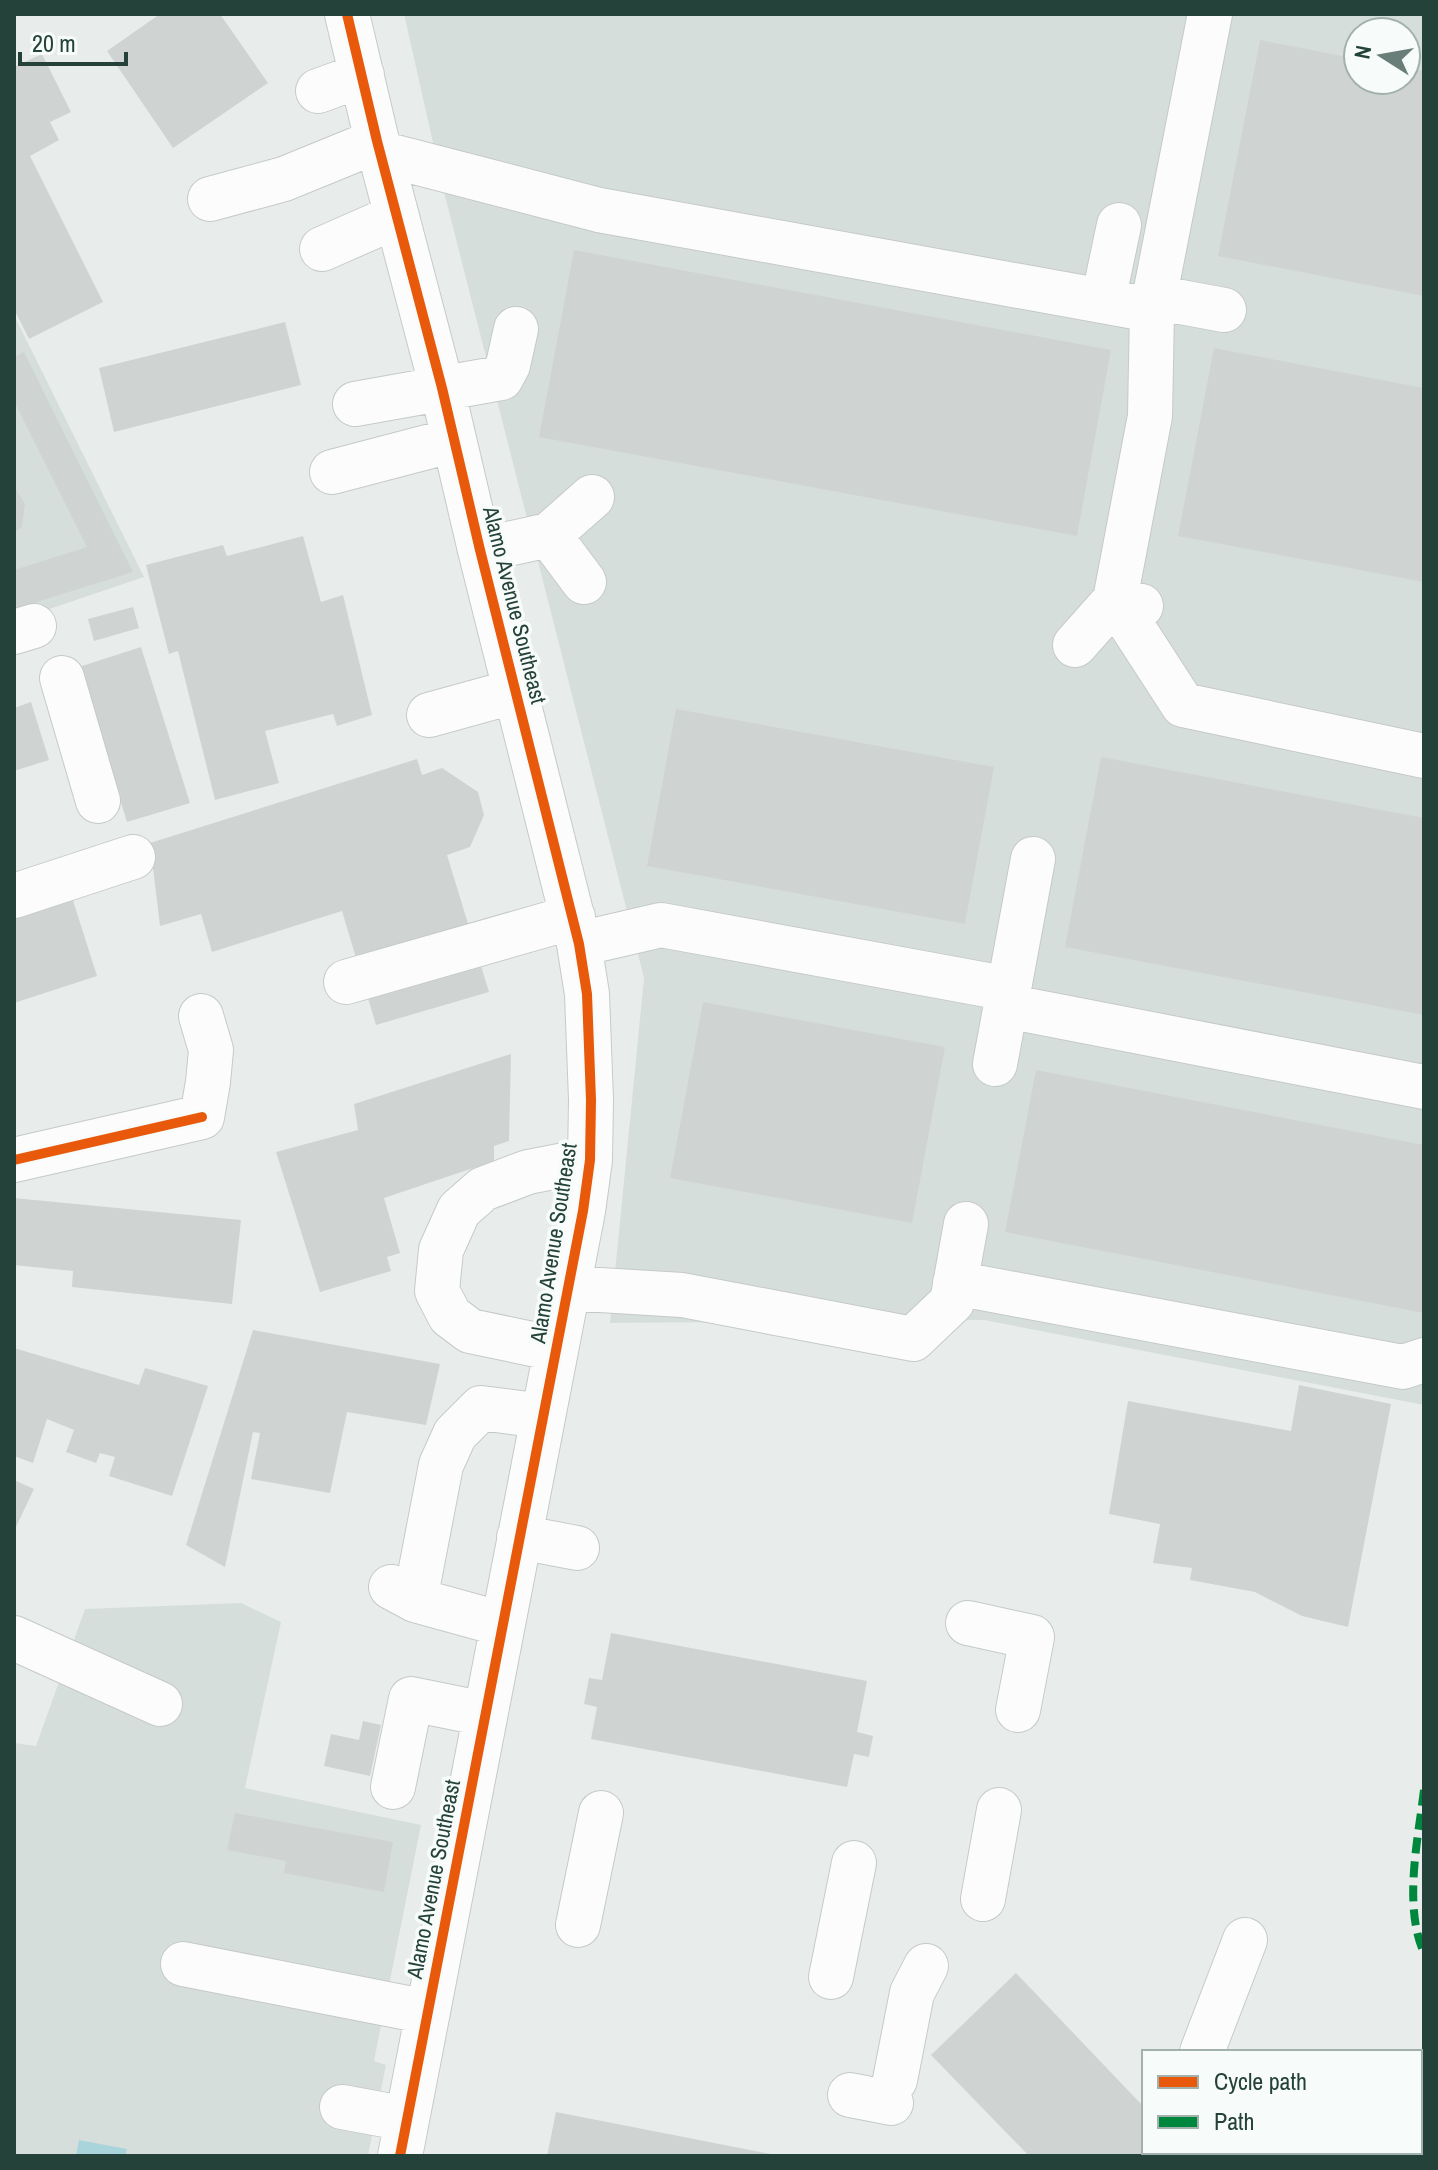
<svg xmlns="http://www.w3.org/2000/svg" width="1438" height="2170" viewBox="0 0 1438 2170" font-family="'Archivo Narrow',sans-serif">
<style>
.built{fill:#d6dedb;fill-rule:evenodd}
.water{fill:#a9d4db}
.building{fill:#cfd4d2}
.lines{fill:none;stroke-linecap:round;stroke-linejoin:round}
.minor-casing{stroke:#c5cac8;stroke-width:46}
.minor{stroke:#fcfcfc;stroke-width:44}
.quiet{stroke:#00873e;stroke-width:8;stroke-dasharray:16 8;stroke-linecap:butt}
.cycleway-casing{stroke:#f7fbf9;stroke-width:15}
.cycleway{stroke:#e8590c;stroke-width:10}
.labels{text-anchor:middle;stroke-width:7;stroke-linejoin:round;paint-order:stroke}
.street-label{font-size:22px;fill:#24423a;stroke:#f7fbf9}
</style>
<rect width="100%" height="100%" fill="#e8edeb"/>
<path class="built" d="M404 14H1424V1405L984 1320 610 1323 644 978 445 196ZM1358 32H1406V80H1358Z
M14 315 144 577 14 621Z
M241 1603 281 1622 245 1788 421 1825 374 2061 386 2065 368 2156H14V1743L36 1746 85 1609Z"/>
<path class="water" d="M79 2140 127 2149 125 2156H76Z"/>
<path class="building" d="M160 14H220L268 83 173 148 107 51Z
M1260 40 1358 59V80H1406V68L1424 71V296L1218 256Z
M42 54 71 112 50 122 59 140 30 156 103 302 29 339 14 309V67Z
M574 250 1111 350 1077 536 539 437Z
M285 322 301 385 114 432 99 368Z
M1214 348 1424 388V582L1178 536Z
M24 352 133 572 14 609V570L87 547 14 401V357Z
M14 486 25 504 22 527 14 532Z
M303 536 321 602 343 595 372 715 337 726 333 714 265 731 279 783 215 800 178 651 169 654 146 565 223 545 227 556Z
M133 607 139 628 94 641 88 619Z
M141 647 190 803 127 822 79 667Z
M31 702 49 760 14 771V708Z
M676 709 994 767 965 924 647 866Z
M1101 757 1424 818V1015L1065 947Z
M417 759 422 775 442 768 478 792 484 815 470 847 447 855 489 992 376 1025 342 911 212 952 201 914 160 926 150 843Z
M70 891 97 976 14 1003V909Z
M703 1002 945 1047 912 1223 670 1178Z
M511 1054 509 1141 494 1146V1161L384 1198 400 1253 387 1257 391 1271 320 1292 276 1152 358 1130 354 1104Z
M1036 1070 1424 1145V1313L1005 1232Z
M14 1198 241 1220 232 1304 72 1287 73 1271 14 1265Z
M253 1330 440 1364 426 1425 347 1412 330 1493 251 1479 260 1433 253 1432 225 1567 186 1545Z
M14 1348 139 1385 145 1368 208 1386 172 1496 109 1476 115 1457 100 1453 96 1463 66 1452 74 1430 47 1419 33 1463 14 1456Z
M1299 1385 1391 1404 1348 1627 1302 1616 1255 1592 1190 1580 1192 1568 1153 1563 1160 1524 1109 1514 1128 1401 1291 1431Z
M14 1480 34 1489 14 1531Z
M611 1633 867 1681 857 1732 873 1736 869 1757 854 1754 847 1787 591 1739 597 1707 584 1704 589 1678 602 1680Z
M363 1721 381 1725 370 1776 324 1766 331 1734 359 1740Z
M235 1813 393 1842 384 1892 284 1873 286 1861 227 1850Z
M1016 1973 1144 2107V2152H1188L1191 2156H1029L931 2055Z
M556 2112 776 2155 775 2156H547Z"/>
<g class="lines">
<g class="minor-casing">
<path id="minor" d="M347 14 377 141 442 388 480 550 579 944 587 994 591 1100 590 1160 583 1211 400 2156
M318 91 362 75
M380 153 599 210 1152 310 1210 14
M210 199 284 179 377 141
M322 249 397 216
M1154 297 1224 310
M1103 301 1119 225
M1152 310 1150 416 1115 600 1183 705 1424 756
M355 404 501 378 508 365 516 329
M332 472 454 440
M549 535 584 582
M480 550 549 535 592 497
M14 632 34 626
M1075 645 1115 600 1141 606
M62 678 98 801
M429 715 516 691
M14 896 133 857
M579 944 661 925 1009 989
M346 982 573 917
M1006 1006 1424 1087
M995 1064 1033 859
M14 1160 202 1117 208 1082 211 1050 201 1016
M955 1283 1403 1367 1424 1360
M568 1288 682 1295 913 1339 952 1302 966 1224
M556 1349 470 1331 450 1316 437 1291 441 1250 459 1210 483 1189 528 1172 590 1160
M519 1537 577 1548
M391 1587 415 1600 502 1624
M415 1600 441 1465 455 1434 481 1408 543 1416
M968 1623 1032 1637 1018 1710
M14 1638 160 1704
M393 1787 411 1699 485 1714
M983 1899 999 1810
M578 1925 601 1813
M183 1964 428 2012
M831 1977 854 1863
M1202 2052 1245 1940
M895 2080 912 1993 926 1966
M850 2095 891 2103
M342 2107 407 2119
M1262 2152 1263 2156"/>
</g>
<use href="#minor" class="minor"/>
<path class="quiet" d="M1424 1790C1418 1840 1403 1906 1424 1953"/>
<g class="cycleway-casing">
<path id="cycleway" d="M347 14 377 141 442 388 480 550 579 944 587 994 591 1100 590 1160 583 1211 400 2156
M14 1160 202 1117"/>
</g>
<use href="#cycleway" class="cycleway"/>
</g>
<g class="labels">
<g class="street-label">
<text transform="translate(515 605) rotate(76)" y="8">Alamo Avenue Southeast</text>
<text transform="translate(553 1243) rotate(-81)" y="8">Alamo Avenue Southeast</text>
<text transform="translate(433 1879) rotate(-79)" y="8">Alamo Avenue Southeast</text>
</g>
</g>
<rect width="1438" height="2170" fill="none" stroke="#24423a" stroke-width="32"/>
<rect x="1142" y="2050" width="280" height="104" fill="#f7fbf9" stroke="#a3b1ad" stroke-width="2"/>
<rect x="1158" y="2076" width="40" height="12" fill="#e8590c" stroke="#a3b1ad" stroke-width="2"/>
<text x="1214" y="2090" font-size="24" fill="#24423a">Cycle path</text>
<rect x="1158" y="2116" width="40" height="12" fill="#00873e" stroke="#a3b1ad" stroke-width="2"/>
<text x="1214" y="2130" font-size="24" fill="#24423a">Path</text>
<g transform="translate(1382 56) rotate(281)"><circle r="38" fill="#f7fbf9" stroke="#a3b1ad" stroke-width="2"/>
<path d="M0-6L14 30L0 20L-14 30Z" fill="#697e78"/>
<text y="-12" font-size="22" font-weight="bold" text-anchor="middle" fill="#24423a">N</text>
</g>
<path d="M20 52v12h106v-12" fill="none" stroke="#24423a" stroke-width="4"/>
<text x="32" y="52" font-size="24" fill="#24423a" stroke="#f7fbf9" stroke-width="6" paint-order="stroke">20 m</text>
</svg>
